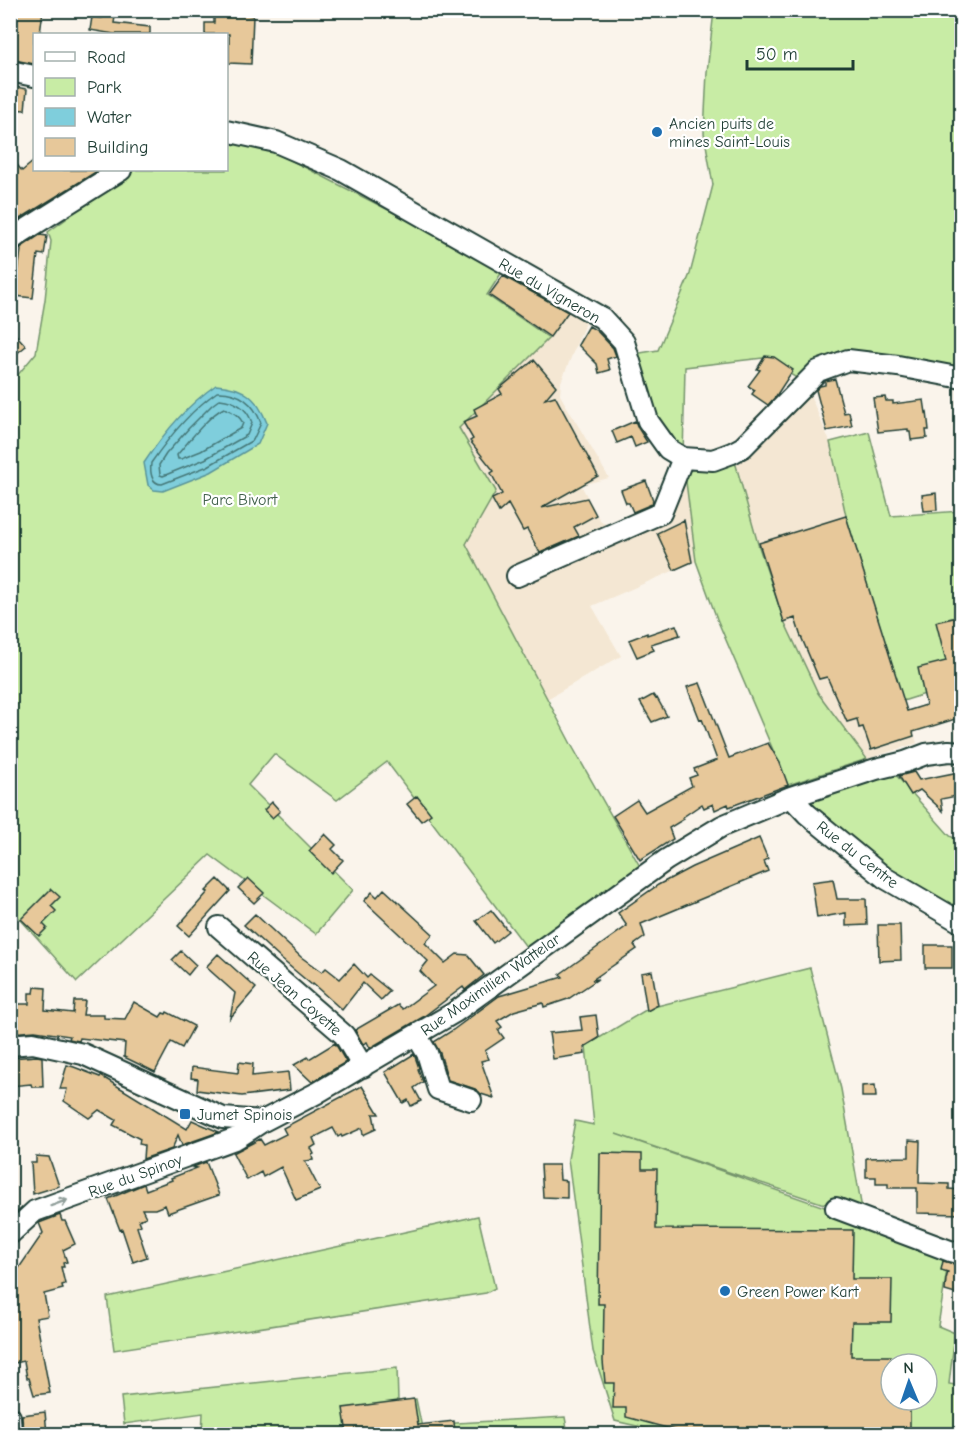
<svg xmlns="http://www.w3.org/2000/svg" width="972" height="1445" viewBox="0 0 972 1445" font-family="'Comic Neue',sans-serif">
<style>
.built{fill:#f4e7d3}
.green{fill:#c8eca5;stroke:#74946c;stroke-width:1.5;fill-rule:evenodd}
.water{fill:#7fcedc;stroke:#599499;stroke-width:1.5}
.lines{fill:none;stroke-linecap:round;stroke-linejoin:round}
.shore{stroke:#457777;stroke-width:1.5}
.building{fill:#e7c89a;stroke:#1f3d34;stroke-width:1.5}
.minor-casing{stroke:#1f3d34;stroke-width:24}
.minor{stroke:#fff;stroke-width:20}
.oneway{stroke:#8f9e9a}
.poi-dot{fill:#1f6fb2;stroke:#fff;stroke-width:2}
.labels{text-anchor:middle;stroke-width:4.5;stroke-linejoin:round;paint-order:stroke}
.poi-label{font-size:16px;fill:#1f3d34;stroke:#fff;text-anchor:start}
.street-label{font-size:16px;fill:#1f3d34;stroke:#fff}
.park-label{font-size:16px;fill:#41604b;stroke:#fff}
</style>
<rect width="100%" height="100%" fill="#faf4eb"/>
<filter id="ink" filterUnits="userSpaceOnUse"><feTurbulence type="fractalNoise" baseFrequency=".0167" numOctaves="2"/><feDisplacementMap in="SourceGraphic" scale="12" xChannelSelector="R" yChannelSelector="G"/><feConvolveMatrix kernelMatrix="1 2 1 2 8 2 1 2 1" color-interpolation-filters="sRGB"/></filter>
<g filter="url(#ink)">
<path class="built" d="M568 312 588 316 561 382 560 395 609 478 581 485 599 519 616 533 661 513 683 458 696 561 592 606 621 656 547 699 466 544 496 491 459 428 549 338Z
M805 383 830 442 846 516 917 743 867 759 818 693 784 621 758 544 734 458Z"/>
<path class="green" d="M714 11H961V379L848 360 805 383 763 358 685 367 683 458H734L758 544 784 621 818 693 867 759 788 785 717 619 696 561 683 458 654 429 628 355 658 350 690 274 713 185 704 133 707 72Z
M227 139 271 150 504 269 487 295 549 338 459 428 496 491 466 544 572 746 642 870 533 956 387 762 337 800 274 754 248 785 353 890 316 934 210 855 77 982 11 909V383L36 353 45 300 51 241 48 232 66 219 64 215 134 170H226Z
M869 432 891 516 961 511V616L937 621 953 685 903 701 846 516 830 442Z
M888 766 950 836 961 842V922L935 908 791 797Z
M810 968 841 1089 862 1209 821 1203 616 1134 950 1251 938 1326 955 1333 949 1384 961 1386V1434H672L615 1421 593 1351 568 1159 575 1121 594 1125 586 1046 649 1008ZM891 1364H927V1400H891Z
M478 1216 495 1288 486 1293 114 1350 107 1297Z
M397 1368 398 1401 416 1399 422 1428 456 1423 565 1417 568 1434H340L338 1429 309 1434H202L203 1413 124 1424 121 1397Z"/>
<path class="water" d="M216 385C244 387 257 397 267 423L258 444 211 472 163 491 154 490 148 485 144 463C163 434 187 405 216 385Z"/>
<g class="lines">
<path class="shore" d="M217 392C239 391 254 403 261 423L253 440 208 466 162 484C151 484 150 472 151 463 169 437 191 410 217 392Z
M226 400C239 403 248 410 252 423L247 435 205 459 163 476 160 475 159 465 166 454 189 428 212 405 220 399Z
M224 408C232 411 239 415 243 423L241 428 201 451 181 459H178L177 455C189 441 209 415 224 408Z"/>
</g>
<path class="building" d="M10 10H43L40 34H34V64L10 59Z
M103 10H116L114 23 150 27V34H114L90 30 92 17 102 18Z
M214 10H249V15L253 16 251 64 229 63V34H205V23H214Z
M10 86 27 89 25 110 10 109Z
M10 156 22 171 34 161V170H99L10 225Z
M40 235 47 236 44 255 38 254 33 298 15 296 21 250 19 249Z
M503 276 568 312 550 337 489 295Z
M589 326 597 331 613 348 616 356 607 359 610 370 599 373 597 364 578 345Z
M10 328 26 346 10 359Z
M765 356 774 357 793 370 776 396 768 405 752 394 755 390 748 386 760 370 757 369Z
M534 360 556 386 545 399 555 396 598 476 541 508 587 498 596 515 574 527 579 536 540 553 527 529 523 531 508 504 499 512 492 499 502 494 491 473 494 471 470 441 473 439 463 422 477 416 474 409 502 394 499 389Z
M835 379 844 413 849 412 852 426 827 431 816 390 820 386 825 385V381Z
M885 397 886 401H893V404L924 400 926 413 927 412 929 430H926L927 438 911 440 910 432H908V429L878 432 873 398Z
M635 421 638 428 647 442 635 447 631 437 617 443 612 431Z
M646 481 653 500 652 504 633 512 629 503H626L621 490Z
M936 493 937 510 924 511 922 495Z
M846 516 907 711 926 705 918 668 946 661 936 622 962 616V717L913 732 914 736 871 750 863 727 859 728 857 719 847 722 827 677 819 679 800 634 795 618 784 622 759 543Z
M684 520 692 562 674 570 657 533Z
M676 625 680 635 651 644 654 650 637 657 629 640 647 633V635Z
M700 683 729 758 768 743 780 763 788 785 729 807 728 804 715 810 713 804 704 808 702 804 683 817 684 819 669 828 673 839 640 860 613 816 637 800 645 812 692 786 689 778 697 775 694 769 717 760 702 719 700 720 687 687Z
M653 695 656 699 657 698 667 716 652 722 640 702Z
M914 772 919 780 959 772 962 784V795L941 799 943 811 920 790 911 795 899 776Z
M417 796 431 814 421 821 407 804Z
M272 802 280 811 272 818 264 810Z
M325 834 336 845 332 849 343 860 331 873 309 851Z
M759 838 768 859 764 861 768 871 641 924 645 937 634 945 637 949 592 980 598 979 568 999 544 1007 543 1003 514 1011 497 1021 502 1027 498 1030 504 1038 485 1051 489 1059 481 1061 494 1098 481 1094 475 1089 448 1080 440 1053 434 1042 453 1030 499 996 563 977 560 974 627 926 618 913 658 885 692 867Z
M248 878 264 893 254 903 238 888Z
M218 879 230 891 189 936 178 926 208 892 206 891Z
M833 879 837 899H866L867 925 846 926V913L817 918 812 882Z
M51 889 60 897 51 906 56 911 43 924 47 928 39 936 21 919Z
M384 889 433 934 425 943 445 963 457 954 468 955 484 975 465 990 463 987 423 1017 370 1048 367 1042 363 1044 355 1030 398 1005 403 1009 434 986 420 971 428 961 364 901 372 892 377 897Z
M491 910 508 931 493 943 476 921Z
M255 914 301 957 322 972 326 968 340 979 354 964 367 978 370 975 390 991 381 1000 363 983 342 1010 313 984 312 985 281 959 244 925Z
M878 925H900L901 960 879 961Z
M925 945H952V968H925Z
M181 951 196 965 188 975 172 960Z
M218 954 256 988 230 1018 235 993 206 967Z
M652 971 658 1005 647 1011 641 973Z
M35 987 46 988 45 1010 73 1013 74 1001H85L83 1015H104V1018L125 1019 134 1002 160 1017 163 1013 166 1014 167 1012 194 1026 182 1048 171 1042 155 1072 124 1057 125 1043 80 1038 79 1041 69 1039 70 1036 35 1031 10 1033V1004H29V993H34Z
M596 1015 599 1038 584 1047 585 1054 553 1059 549 1033 582 1030 580 1017Z
M335 1043 346 1062 312 1082 294 1065 308 1057 309 1059Z
M414 1054 419 1068 418 1069 423 1082 414 1088 421 1101 411 1106 408 1100 403 1103 385 1072Z
M37 1056 42 1057 43 1087H32L31 1084 10 1086V1058Z
M239 1062 253 1064 252 1076 288 1072 290 1090 242 1096 197 1090 198 1079 191 1078 192 1067 238 1073Z
M67 1065 74 1067 100 1077 101 1076 187 1129 192 1120 219 1132 182 1145 178 1135 172 1149 143 1159 144 1145 139 1144 140 1139 113 1125 116 1120 99 1110 89 1118 64 1101 67 1089H60Z
M875 1085 876 1097H862V1086Z
M362 1086 379 1114H373L376 1129 363 1135 362 1128 342 1137 341 1135 338 1137 333 1128 313 1138 316 1145 311 1148 314 1154 312 1155 313 1160 305 1161 320 1190 296 1200 281 1167 263 1177 261 1172 247 1180 233 1153 260 1139 264 1145 286 1134 283 1128Z
M909 1140 920 1141 919 1183 949 1184V1189L962 1190V1214L917 1213V1188H888V1184H876V1177H866V1158L909 1157Z
M600 1153 642 1154V1169H657L656 1229 853 1230 852 1279H892L891 1322H852L851 1356H891V1400H910V1434H689L626 1417V1408H613L614 1383H605L603 1361 604 1304H598Z
M36 1156 49 1157 59 1186 33 1194 31 1163H36Z
M206 1162 219 1195 168 1213 165 1205 155 1209H142L146 1217 139 1220 141 1225 137 1227 147 1257 133 1262 122 1229 120 1230 108 1199 144 1184 146 1190 172 1180 171 1178 197 1168 193 1167Z
M541 1165H559L560 1180 567 1181V1198L543 1197Z
M60 1215 62 1221H65L75 1244 63 1250 67 1262 63 1263 64 1267H61L65 1284 62 1285 63 1289 44 1294 48 1316 36 1318 50 1393 34 1395 29 1378H27L24 1361 10 1364V1281L43 1233 39 1223Z
M943 1261 962 1266V1296L945 1291 946 1279 948 1272 941 1270Z
M414 1399 418 1425 454 1421 455 1434H347L343 1408Z
M45 1412 47 1434H23L22 1415Z"/>
<g class="lines">
<g class="minor-casing">
<path id="minor" d="M10 71 34 76
M226 131 276 142 341 170 602 318 624 342 648 421 668 449 683 458 713 460 732 453 743 447 818 371 848 360 898 366 962 378
M10 241 19 234 121 170
M517 576 661 513 683 458
M791 797 807 814 885 878 962 923
M219 927 344 1035 363 1067
M416 1035 427 1053 438 1089 471 1100
M10 1045 33 1043 83 1054 223 1118 263 1121 317 1093 455 1012 666 860 722 826 791 797 876 769 905 762 926 754 949 751 962 752
M836 1208 950 1251 962 1254
M10 1234 35 1211 237 1138 263 1121
M10 1417 11 1434"/>
</g>
<use href="#minor" class="minor"/>
</g>
<defs><path id="oneway-shaft" d="M-6 0H5M1.5-3L5.5 0L1.5 3" fill="none" stroke-width="1.6" stroke-linecap="round" stroke-linejoin="round" transform="scale(1.5)"/></defs>
<use class="oneway" href="#oneway-shaft" transform="translate(59 1203) rotate(-20)"/>
</g>
<g class="poi-dot">
<circle cx="657" cy="132" r="6"/>
<rect x="179" y="1108" width="12" height="12" rx="3"/>
<circle cx="725" cy="1291" r="6"/>
</g>
<g class="labels">
<g class="poi-label">
<text x="669" y="129">Ancien puits de<tspan x="669" dy="18">mines Saint-Louis</tspan></text>
<text x="197" y="1120">Jumet Spinois</text>
<text x="737" y="1297">Green Power Kart</text>
</g>
<g class="street-label">
<text transform="translate(550 290) rotate(30)" y="6">Rue du Vigneron</text>
<text transform="translate(858 854) rotate(38)" y="6">Rue du Centre</text>
<text transform="translate(490 984) rotate(-35)" y="6">Rue Maximilien Wattelar</text>
<text transform="translate(295 993) rotate(41)" y="6">Rue Jean Coyette</text>
<text transform="translate(135 1175) rotate(-20)" y="6">Rue du Spinoy</text>
</g>
<g class="park-label">
<text x="240" y="505">Parc Bivort</text>
</g>
</g>
<rect width="972" height="1445" fill="none" stroke="#fff" stroke-width="36"/>
<rect x="18" y="18" width="936" height="1409" fill="none" stroke="#1f3d34" stroke-width="2" filter="url(#ink)"/>
<rect x="33" y="33" width="195" height="138" fill="#ffffff" stroke="#a5b1ae" stroke-width="1.5"/>
<rect x="45" y="52" width="30" height="9" fill="#ffffff" stroke="#a5b1ae" stroke-width="1.5"/>
<text x="87" y="63" font-size="18" fill="#1f3d34">Road</text>
<rect x="45" y="78" width="30" height="18" fill="#c8eca5" stroke="#a5b1ae" stroke-width="1.5"/>
<text x="87" y="93" font-size="18" fill="#1f3d34">Park</text>
<rect x="45" y="108" width="30" height="18" fill="#7fcedc" stroke="#a5b1ae" stroke-width="1.5"/>
<text x="87" y="123" font-size="18" fill="#1f3d34">Water</text>
<rect x="45" y="138" width="30" height="18" fill="#e7c89a" stroke="#a5b1ae" stroke-width="1.5"/>
<text x="87" y="153" font-size="18" fill="#1f3d34">Building</text>
<g transform="translate(909 1382) rotate(358)"><circle r="28" fill="#ffffff" stroke="#a5b1ae" stroke-width="1.5"/>
<path d="M0-4.5L10 22L0 15L-10 22Z" fill="#1f6fb2"/>
<text y="-9" font-size="16" font-weight="bold" text-anchor="middle" fill="#1f3d34">N</text>
</g>
<path d="M747 60v9h106v-9" fill="none" stroke="#1f3d34" stroke-width="3"/>
<text x="756" y="60" font-size="18" fill="#1f3d34" stroke="#ffffff" stroke-width="4.5" paint-order="stroke">50 m</text>
</svg>
